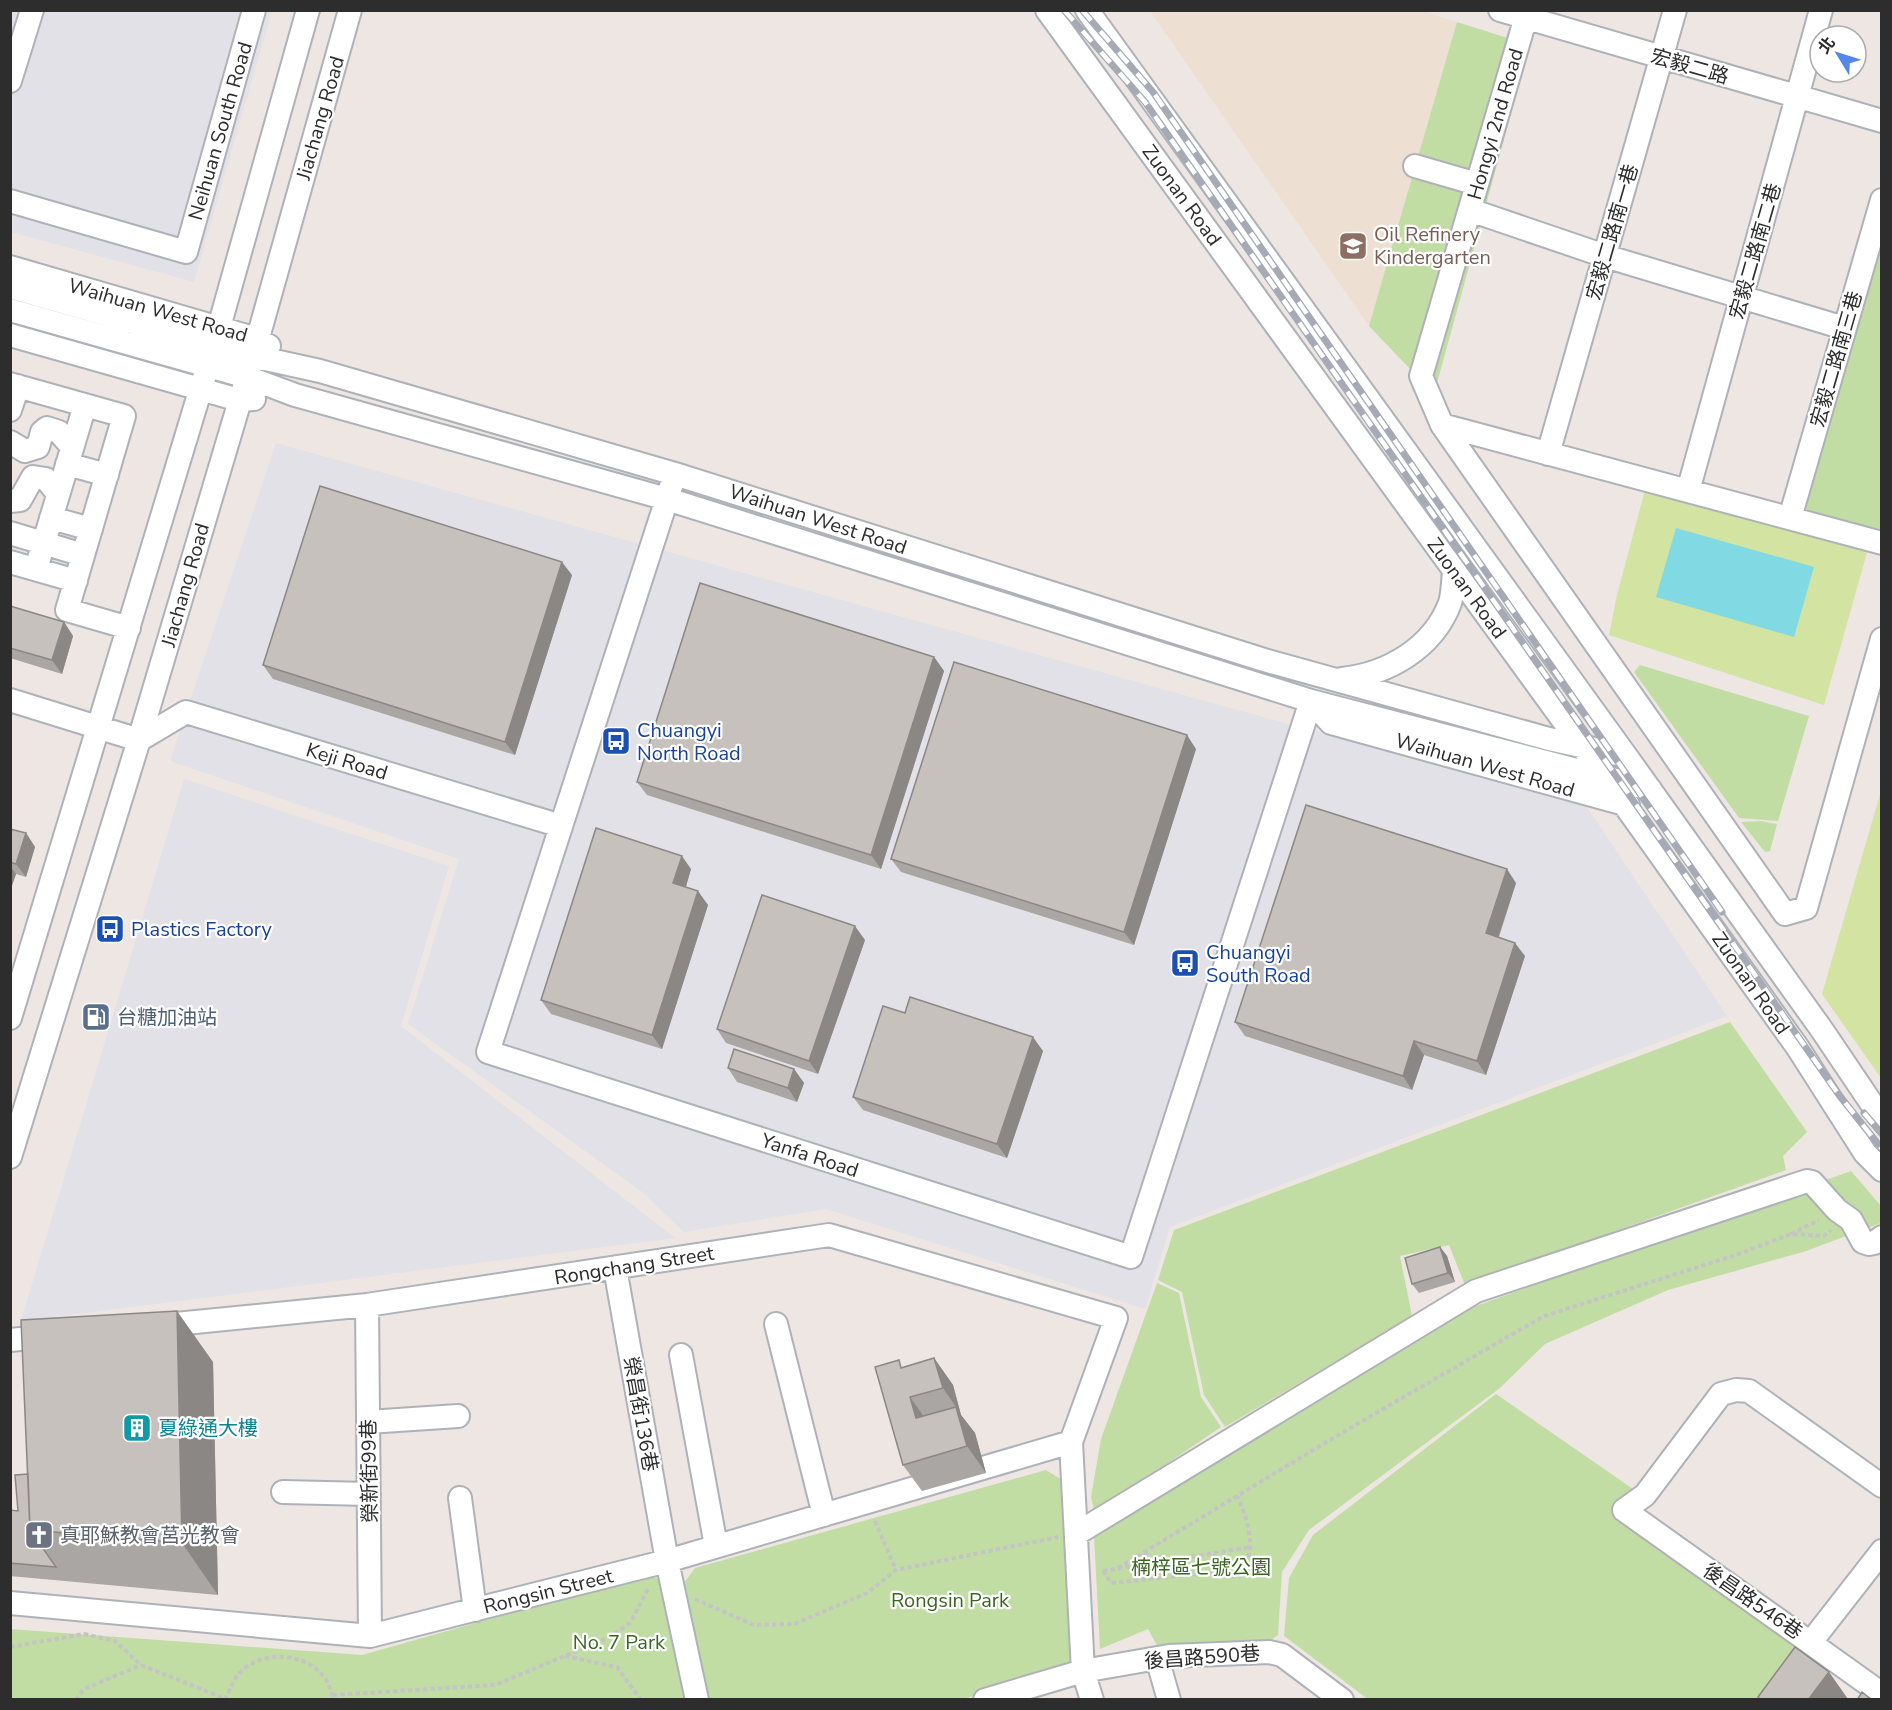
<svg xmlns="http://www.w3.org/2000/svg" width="1892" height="1710" viewBox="0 0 1892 1710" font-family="'Nunito Sans','Noto Sans TC',sans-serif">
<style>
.industrial{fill:#e2e1e7}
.education{fill:#ede0d3}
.green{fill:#c1dda4}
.pitch{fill:#d2e3a2}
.water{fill:#81d9e3}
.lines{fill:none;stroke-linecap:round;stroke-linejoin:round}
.minor-casing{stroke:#aeb2b8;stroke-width:26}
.path{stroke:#c4c4c4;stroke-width:4;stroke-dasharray:4.5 3;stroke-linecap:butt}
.minor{stroke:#fff;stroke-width:22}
.rail-casing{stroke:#a5aab5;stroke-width:7}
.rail{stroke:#fff;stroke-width:4.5;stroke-dasharray:14;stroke-linecap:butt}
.wall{fill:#aaa6a3}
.shaded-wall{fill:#8b8784}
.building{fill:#c6c1bd;stroke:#8b8784;stroke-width:1.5}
.labels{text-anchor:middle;stroke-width:4.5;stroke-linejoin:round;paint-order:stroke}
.street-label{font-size:20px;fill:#2d2d2d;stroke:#fff}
.education-label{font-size:20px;fill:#785e54;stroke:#fff;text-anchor:start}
.transit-label{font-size:20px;fill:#164399;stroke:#fff;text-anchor:start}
.service-label{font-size:20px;fill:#4e5e75;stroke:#fff;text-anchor:start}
.culture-label{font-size:20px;fill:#0d838f;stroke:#fff;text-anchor:start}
.worship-label{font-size:20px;fill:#5b616d;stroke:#fff;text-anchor:start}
.park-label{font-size:20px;fill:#3b6523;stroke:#fff}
</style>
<rect width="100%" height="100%" fill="#ede6e2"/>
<path class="industrial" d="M10 11H272L194 282 11 232Z
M276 443 1587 807 1727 1016 1170 1227 1145 1309 826 1209 684 1232 641 1191 408 1024 459 859 170 761Z
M184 779 449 866 401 1026 675 1238 21 1321Z"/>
<path class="education" d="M1419 10 1457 22 1369 326 1150 11Z"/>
<path class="green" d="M1457 22 1530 45 1434 394 1369 326Z
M1881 239V533L1804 512Z
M1640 665 1809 716 1778 821 1739 818 1634 672Z
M1760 821 1777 824 1770 851 1765 852 1741 822Z
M1730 1022 1807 1132 1783 1156 1786 1170 1465 1285 1449 1245 1400 1256 1412 1316 1225 1427 1204 1395 1182 1292 1158 1280 1174 1230Z
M1851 1171 1881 1206V1223L1806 1251 1668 1290 1545 1344 1500 1388 1309 1530 1282 1572 1278 1635 1261 1647 1160 1651 1148 1629 1100 1649 1094 1536 1473 1307Z
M1157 1283 1179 1293 1201 1397 1221 1427 1100 1509 1094 1510 1091 1497 1101 1439Z
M1496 1394 1633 1489 1611 1511 1811 1654 1777 1699 1369 1700 1284 1636 1289 1578 1313 1535Z
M1046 1470 1065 1482 1075 1653 1066 1668 963 1699H708L684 1583 695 1568Z
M646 1575 664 1580 691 1699H11L10 1629 362 1655Z"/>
<path class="pitch" d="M1645 490 1868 549 1824 705 1609 635 1617 595Z
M1881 791V1078L1822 994Z"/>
<path class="water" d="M1676 528 1814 567 1794 637 1656 597Z"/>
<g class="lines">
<g class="minor-casing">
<path id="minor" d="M1047 10 1624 804 1798 1048 1865 1153 1882 1170
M1087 10 1626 756 1822 1030 1882 1119
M1500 10 1882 121
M1528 10 1421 376 1442 425 1785 914 1806 908 1882 639
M10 81 32 10
M1415 166 1477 184
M10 201 186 252 254 10
M1470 210 1605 256 1844 328
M10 267 257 339 269 346
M10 287 252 356 320 371 675 474 1264 660 1549 739 1626 756
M10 310 247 377 295 395 667 499 1311 701 1650 789
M10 335 239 400 254 399
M10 384 124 416 67 610 129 628
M10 410 18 386
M1442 425 1882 543
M10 442 25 451 38 447 42 432 47 428 59 432 72 447
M1548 454 1675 10
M67 464 107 475
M675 474 488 1052 1131 1257 1311 701
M1688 491 1821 10
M10 501 20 500 33 477 46 479 58 494
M51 518 91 529
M1790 518 1882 200
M10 533 83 555
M10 562 76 581
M36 569 85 405
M1342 679C1388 674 1433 648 1450 603 1453 593 1453 581 1454 570
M10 700 139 740
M1311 701 1331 723 1628 805
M139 740 186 712 561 826
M10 1018 214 345 308 10
M10 1157 139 740 247 377 350 10
M615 1268 667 1561 697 1700
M367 1305 370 1636
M776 1324 824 1515
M155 1326 367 1305 829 1235 1116 1318 1071 1442 1083 1671 1092 1700
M10 1340 51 1336
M681 1355 716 1546
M368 1422 458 1416
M1882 1486 1749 1391 1736 1390 1721 1394 1645 1495 1624 1510 1882 1694
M283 1492 369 1494
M460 1498 475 1610
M1076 1534 1476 1291 1807 1181 1812 1182 1837 1210 1851 1220 1863 1242 1869 1244 1874 1243 1882 1237
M10 1603 370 1636 667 1561 1071 1442
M1811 1642 1882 1551
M1157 1658 1169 1700
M985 1700 1083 1671 1169 1656 1269 1652 1282 1655 1342 1700"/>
</g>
<path class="path" d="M1791 1234 1819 1220
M875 1521 896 1570
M1144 1553 1159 1562 1156 1578
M1118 1568 1333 1438 1544 1316 1736 1255 1791 1234 1824 1236 1831 1230
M1103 1571 1111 1583 1208 1573 1239 1577C1258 1552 1249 1522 1237 1496
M1103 1571 1251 1547
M695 1599 754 1625 794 1624 867 1593 896 1570 1058 1537
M10 1647 84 1634 115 1641 141 1665 226 1699
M565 1656 617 1667 641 1700
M333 1695 495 1685 610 1637 630 1623 649 1587
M76 1700 84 1689 141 1665
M225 1700C230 1688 235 1676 245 1668 275 1645 328 1658 333 1700"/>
<use href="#minor" class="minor"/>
<g class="rail-casing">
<path id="rail" d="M1064 10 1145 102 1839 1095 1882 1149
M1082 10 1153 92 1722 912
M1864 1113 1882 1134"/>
</g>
<use href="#rail" class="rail"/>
</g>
<path class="wall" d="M572 575 515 755 273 679 263 665Z
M10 606 64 622 73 636 62 674 10 658Z
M934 657 944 671 881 869 647 795 637 782Z
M1196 749 1134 945 901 872 891 859Z
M10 829 26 833 35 847 26 877 16 874 10 891Z
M691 869 686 887 708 905 662 1049 551 1014 541 1000Z
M1516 883 1499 937 1525 956 1486 1075 1424 1055 1412 1090 1245 1036 1235 1022Z
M865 940 818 1074 726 1043 717 1029Z
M905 1013 1043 1051 1007 1158 863 1110 853 1097Z
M728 1068 794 1069 804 1083 797 1102 737 1082Z
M1440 1247 1447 1256 1455 1282 1419 1293 1412 1284Z
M934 1358 953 1385 961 1415 975 1433 986 1473 922 1491 903 1465 904 1367Z
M213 1362 218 1595 10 1576V1510L18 1511 28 1474Z"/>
<path class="shaded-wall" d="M562 562 572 575 515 755 505 742Z
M64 622 73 636 62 674 52 660Z
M934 657 944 671 881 869 871 855Z
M1187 735 1196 749 1134 945 1124 932Z
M26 833 35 847 26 877 16 864Z
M682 856 691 869 683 896 673 883Z
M10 866 16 874 10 891Z
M1507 869 1516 883 1495 947 1486 933Z
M698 891 708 905 662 1049 652 1035Z
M855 926 865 940 818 1074 809 1061Z
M1515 943 1525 956 1486 1075 1477 1061Z
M1033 1037 1043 1051 1007 1158 997 1144Z
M1414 1041 1424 1055 1412 1090 1403 1076Z
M794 1069 804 1083 797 1102 788 1088Z
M1440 1247 1447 1256 1455 1282 1448 1273Z
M177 1311 213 1362 218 1595 182 1543Z
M934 1358 953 1385 961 1415 975 1433 986 1473 967 1446 956 1407 943 1388Z
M910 1397 929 1424 916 1418Z
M1829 1672 1848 1699 1808 1700Z"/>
<path class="building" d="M320 486 562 562 505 742 263 665Z
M700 583 934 657 871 855 637 782Z
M10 606 64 622 52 660 10 648Z
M954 662 1187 735 1124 932 891 859Z
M1306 805 1507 869 1486 933 1515 943 1477 1061 1414 1041 1403 1076 1235 1022Z
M596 828 682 856 673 883 698 891 652 1035 541 1000Z
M10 829 26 833 16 864 10 862Z
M762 895 855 926 809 1061 717 1029Z
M910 997 1033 1037 997 1144 853 1097 883 1006 905 1013Z
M734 1049 794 1069 788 1088 728 1068Z
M1440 1247 1448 1273 1412 1284 1405 1258Z
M177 1311 182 1543 30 1530 21 1320Z
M934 1358 943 1388 910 1397 916 1418 956 1407 967 1446 903 1465 875 1367 899 1360 901 1368Z
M28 1474 30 1530 56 1567 10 1563V1510L18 1511 15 1475Z
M1795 1647 1829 1672 1808 1700H1761L1758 1697Z
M1862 1692 1872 1700H1857Z"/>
<defs>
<g id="school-square" transform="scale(1.5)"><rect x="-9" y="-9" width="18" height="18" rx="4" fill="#8d6e63" stroke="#fff"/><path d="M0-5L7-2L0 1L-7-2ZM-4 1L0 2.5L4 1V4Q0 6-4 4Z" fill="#fff"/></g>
<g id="bus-square" transform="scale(1.5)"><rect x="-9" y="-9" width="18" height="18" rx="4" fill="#1a4fb4" stroke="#fff"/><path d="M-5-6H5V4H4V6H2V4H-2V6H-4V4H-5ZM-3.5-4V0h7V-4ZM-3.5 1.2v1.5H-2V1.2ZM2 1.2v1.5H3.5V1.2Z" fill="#fff"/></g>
<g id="fuel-square" transform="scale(1.5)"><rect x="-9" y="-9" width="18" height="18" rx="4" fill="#5c6f8a" stroke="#fff"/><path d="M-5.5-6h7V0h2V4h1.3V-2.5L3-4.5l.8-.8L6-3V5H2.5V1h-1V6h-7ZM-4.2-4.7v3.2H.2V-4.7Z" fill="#fff"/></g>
<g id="building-square" transform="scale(1.5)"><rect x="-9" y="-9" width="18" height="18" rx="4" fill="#0f9aa8" stroke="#fff"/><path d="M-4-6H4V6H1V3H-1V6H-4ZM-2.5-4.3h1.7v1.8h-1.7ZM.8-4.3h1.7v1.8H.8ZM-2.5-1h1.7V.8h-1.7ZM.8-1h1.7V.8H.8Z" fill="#fff"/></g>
<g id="church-square" transform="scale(1.5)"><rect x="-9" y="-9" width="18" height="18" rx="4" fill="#6b7280" stroke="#fff"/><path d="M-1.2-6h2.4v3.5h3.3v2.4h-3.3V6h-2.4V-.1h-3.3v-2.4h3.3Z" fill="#fff"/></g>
</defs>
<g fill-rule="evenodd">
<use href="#school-square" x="1353" y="246"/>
<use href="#bus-square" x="616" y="741"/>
<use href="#bus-square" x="110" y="929"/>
<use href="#bus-square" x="1185" y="963"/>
<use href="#fuel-square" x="96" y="1017"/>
<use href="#building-square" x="137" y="1428"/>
<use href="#church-square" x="39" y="1535"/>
</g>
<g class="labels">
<g class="street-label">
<text transform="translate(1690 66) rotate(16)" y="7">宏毅二路</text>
<text transform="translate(320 118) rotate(-74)" y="7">Jiachang Road</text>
<text transform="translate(1495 124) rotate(-74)" y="7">Hongyi 2nd Road</text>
<text transform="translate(220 131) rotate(-74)" y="7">Neihuan South Road</text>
<text transform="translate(1182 195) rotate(54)" y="7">Zuonan Road</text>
<text transform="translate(1612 232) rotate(-74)" y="7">宏毅二路南一巷</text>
<text transform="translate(1755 251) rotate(-74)" y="7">宏毅二路南二巷</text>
<text transform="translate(158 310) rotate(16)" y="7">Waihuan West Road</text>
<text transform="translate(1836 359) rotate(-74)" y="7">宏毅二路南三巷</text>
<text transform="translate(818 519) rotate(18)" y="7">Waihuan West Road</text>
<text transform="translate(185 585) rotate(-74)" y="7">Jiachang Road</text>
<text transform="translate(1467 588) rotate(54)" y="7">Zuonan Road</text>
<text transform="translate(347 761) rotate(17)" y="7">Keji Road</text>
<text transform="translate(1485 765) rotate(16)" y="7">Waihuan West Road</text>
<text transform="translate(1751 983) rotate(55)" y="7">Zuonan Road</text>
<text transform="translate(810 1155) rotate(18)" y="7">Yanfa Road</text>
<text transform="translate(634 1265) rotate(-9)" y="7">Rongchang Street</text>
<text transform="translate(641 1414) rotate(80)" y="7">榮昌街136巷</text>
<text transform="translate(369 1471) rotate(-91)" y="7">榮新街99巷</text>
<text transform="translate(548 1591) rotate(-14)" y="7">Rongsin Street</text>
<text transform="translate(1753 1601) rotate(35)" y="7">後昌路546巷</text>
<text transform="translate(1202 1657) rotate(-4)" y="7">後昌路590巷</text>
</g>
<g class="education-label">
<text x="1374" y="241">Oil Refinery<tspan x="1374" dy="23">Kindergarten</tspan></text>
</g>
<g class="transit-label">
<text x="637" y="737">Chuangyi<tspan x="637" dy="23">North Road</tspan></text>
<text x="131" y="936">Plastics Factory</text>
<text x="1206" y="959">Chuangyi<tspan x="1206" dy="23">South Road</tspan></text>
</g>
<g class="service-label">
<text x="117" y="1024">台糖加油站</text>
</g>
<g class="culture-label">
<text x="158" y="1435">夏綠通大樓</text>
</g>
<g class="worship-label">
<text x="60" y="1542">真耶穌教會莒光教會</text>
</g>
<g class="park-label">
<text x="1201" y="1574">楠梓區七號公園</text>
<text x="950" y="1607">Rongsin Park</text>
<text x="619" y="1649">No. 7 Park</text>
</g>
</g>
<rect width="1892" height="1710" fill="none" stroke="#2d2d2d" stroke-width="24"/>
<g transform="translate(1838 54) rotate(308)"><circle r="28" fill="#ffffff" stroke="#ababab" stroke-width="1.5"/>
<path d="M0-4.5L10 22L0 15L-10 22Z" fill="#5487e8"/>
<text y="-9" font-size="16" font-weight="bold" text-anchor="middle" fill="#2d2d2d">北</text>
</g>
</svg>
